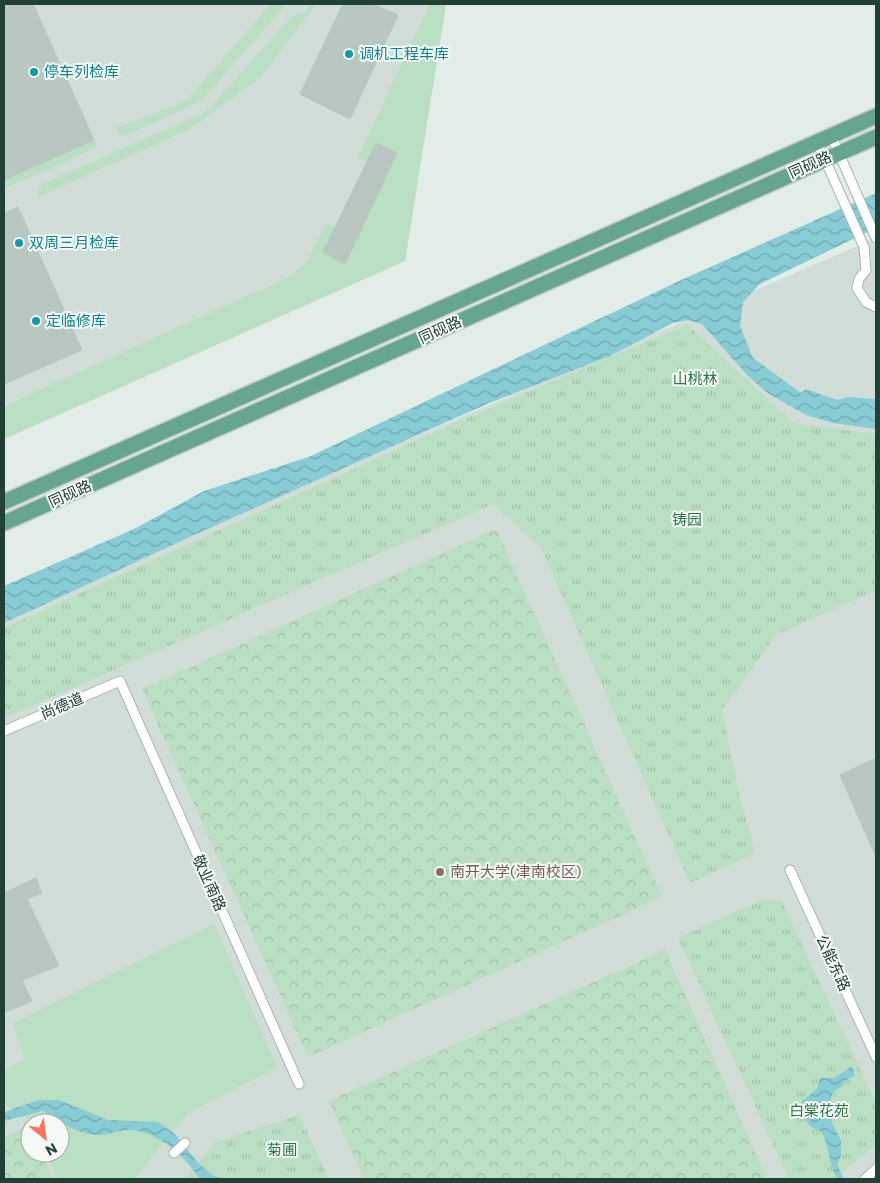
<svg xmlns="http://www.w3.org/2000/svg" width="880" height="1183" viewBox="0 0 880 1183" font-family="Commissioner,'Noto Sans SC',sans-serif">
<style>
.built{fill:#d1ddd7;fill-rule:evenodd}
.green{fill:#bbdfc3}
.forest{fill:url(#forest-crowns)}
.park{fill:url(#park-tufts)}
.water{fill:url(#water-waves)}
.building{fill:#b8c8c1;stroke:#b5c7bf}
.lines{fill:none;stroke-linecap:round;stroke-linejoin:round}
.minor-casing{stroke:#a5b6af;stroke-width:11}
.primary-casing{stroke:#c1cac7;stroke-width:18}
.minor{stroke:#fff;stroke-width:9}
.primary{stroke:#65a591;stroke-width:15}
.culture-dot{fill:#0f9aa8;stroke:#f4f9f6;stroke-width:2}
.education-dot{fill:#8d6e63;stroke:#f4f9f6;stroke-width:2}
.labels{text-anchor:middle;stroke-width:4;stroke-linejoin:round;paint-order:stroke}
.culture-label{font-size:15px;fill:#0d838f;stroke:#f4f9f6;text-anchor:start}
.street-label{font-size:15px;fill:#214036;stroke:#f4f9f6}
.park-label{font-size:15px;fill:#2a7844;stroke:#f4f9f6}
.education-label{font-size:15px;fill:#785e54;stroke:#f4f9f6;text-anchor:start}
</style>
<defs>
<pattern id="forest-crowns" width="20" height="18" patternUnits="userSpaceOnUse" patternTransform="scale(1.25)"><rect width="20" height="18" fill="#bbdfc3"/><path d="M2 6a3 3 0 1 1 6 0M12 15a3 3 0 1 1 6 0" fill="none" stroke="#a0c0a8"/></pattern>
<pattern id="park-tufts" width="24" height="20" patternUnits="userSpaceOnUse" patternTransform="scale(1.25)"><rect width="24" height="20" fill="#bbdfc3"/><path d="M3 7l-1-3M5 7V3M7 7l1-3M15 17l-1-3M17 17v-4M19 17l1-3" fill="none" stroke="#a0c0a8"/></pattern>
<pattern id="water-waves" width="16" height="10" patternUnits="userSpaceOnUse" patternTransform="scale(1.25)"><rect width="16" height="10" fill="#88cdd5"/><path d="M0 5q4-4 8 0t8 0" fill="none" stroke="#6fa8ae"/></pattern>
</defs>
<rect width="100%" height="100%" fill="#e3ede8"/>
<path class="built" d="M4 4H446L405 261 4 439Z
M876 238V1179H4V620L343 468ZM30 1123H60V1153H30Z"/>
<path class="green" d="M271 4H284L283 8 202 100 128 135 119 134 116 128 186 101Z
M310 4H316L261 77 190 129 38 197V191L42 185 58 177 206 112 291 17 306 11Z
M430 4H446L405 261 4 439V406L287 278 307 262 325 226 329 224 335 227 323 252 345 264 397 153 376 143 366 163 358 157Z
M94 140 97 145 94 149 4 189V180Z
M214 924 277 1067 187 1114 134 1179H58L46 1153H60V1123H33L31 1120 7 1106 4 1107V1070L25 1060 13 1023Z"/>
<path class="forest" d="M496 529 662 897 308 1057 142 689Z
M665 950 767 1179H364L329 1101Z
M29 1126 30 1153H41L53 1179H4V1137Z"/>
<path class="park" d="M687 325 794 423 876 434V590L776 635 722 710 738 790 755 853 690 883 541 548 493 504 4 718V628L459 421Z
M766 898 782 902 876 1103V1144L835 1179H789L678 938Z
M299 1115 329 1179H184L214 1143Z"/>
<path class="water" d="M876 193V228L760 284 743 302 740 326 753 358 801 393 806 389 837 400 848 397 876 399V429L833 423 806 415 766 392 747 375 702 324 688 320 673 323 610 356 487 404 192 536 4 623V586L134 529 204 491 311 456 679 281Z
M852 1066 855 1076 842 1082 843 1086 834 1091 826 1110 841 1141V1155L837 1165 844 1179H838C828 1165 830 1146 821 1131 804 1127 804 1115 802 1101L817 1089 820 1078H834Z
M39 1100H59L108 1120 158 1122 175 1134 200 1165 214 1176 224 1179H200C185 1156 155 1128 126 1130 116 1131 105 1136 95 1135 76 1133 58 1121 43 1111L4 1121V1112Z"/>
<path class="building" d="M4 4H33L94 140 4 180Z
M343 4H373L398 15 350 119 300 94Z
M376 143 397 153 345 264 323 252Z
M18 207 82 350 4 384V213Z
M876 758V857L840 775Z
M36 878 42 893 27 899 59 966 22 980 32 1001 6 1012 4 1006V893Z"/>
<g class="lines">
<g class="minor-casing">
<path id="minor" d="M831 135 876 238
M817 142 864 247 866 270 859 279 857 288 866 302 876 307
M4 731 120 681 299 1084
M790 870 876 1057
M174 1153 185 1143
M865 1179 876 1169"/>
</g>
<g class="primary-casing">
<path id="primary" d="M4 502 876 116
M4 523 876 137"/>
</g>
<use href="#minor" class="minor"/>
<use href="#primary" class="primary"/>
</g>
<g class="culture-dot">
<circle cx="349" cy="54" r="5"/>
<circle cx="34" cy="72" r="5"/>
<circle cx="19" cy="243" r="5"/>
<circle cx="36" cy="321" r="5"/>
</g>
<circle class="education-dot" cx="440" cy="872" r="5"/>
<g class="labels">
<g class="culture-label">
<text x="359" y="59">调机工程车库</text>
<text x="44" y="77">停车列检库</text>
<text x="29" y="248">双周三月检库</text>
<text x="46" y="326">定临修库</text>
</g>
<g class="street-label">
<text transform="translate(810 165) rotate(-24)" y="5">同砚路</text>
<text transform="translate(440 330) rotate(-24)" y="5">同砚路</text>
<text transform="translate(70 494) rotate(-24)" y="5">同砚路</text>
<text transform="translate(62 706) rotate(-23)" y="5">尚德道</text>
<text transform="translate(209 883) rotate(66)" y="5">敬业南路</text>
<text transform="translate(833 963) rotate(65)" y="5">公能东路</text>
</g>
<g class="park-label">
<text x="695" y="384">山桃林</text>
<text x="687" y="525">铸园</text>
<text x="819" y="1116">白棠花苑</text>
<text x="282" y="1155">菊圃</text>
</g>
<g class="education-label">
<text x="450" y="877">南开大学(津南校区)</text>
</g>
</g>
<rect width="880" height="1183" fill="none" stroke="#214036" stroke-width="10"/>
<g transform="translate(45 1138) rotate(151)"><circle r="24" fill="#f4f9f6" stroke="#a0afa9"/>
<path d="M0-4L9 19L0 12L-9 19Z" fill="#f87556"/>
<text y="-8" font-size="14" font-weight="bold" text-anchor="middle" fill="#214036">N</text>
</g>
</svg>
